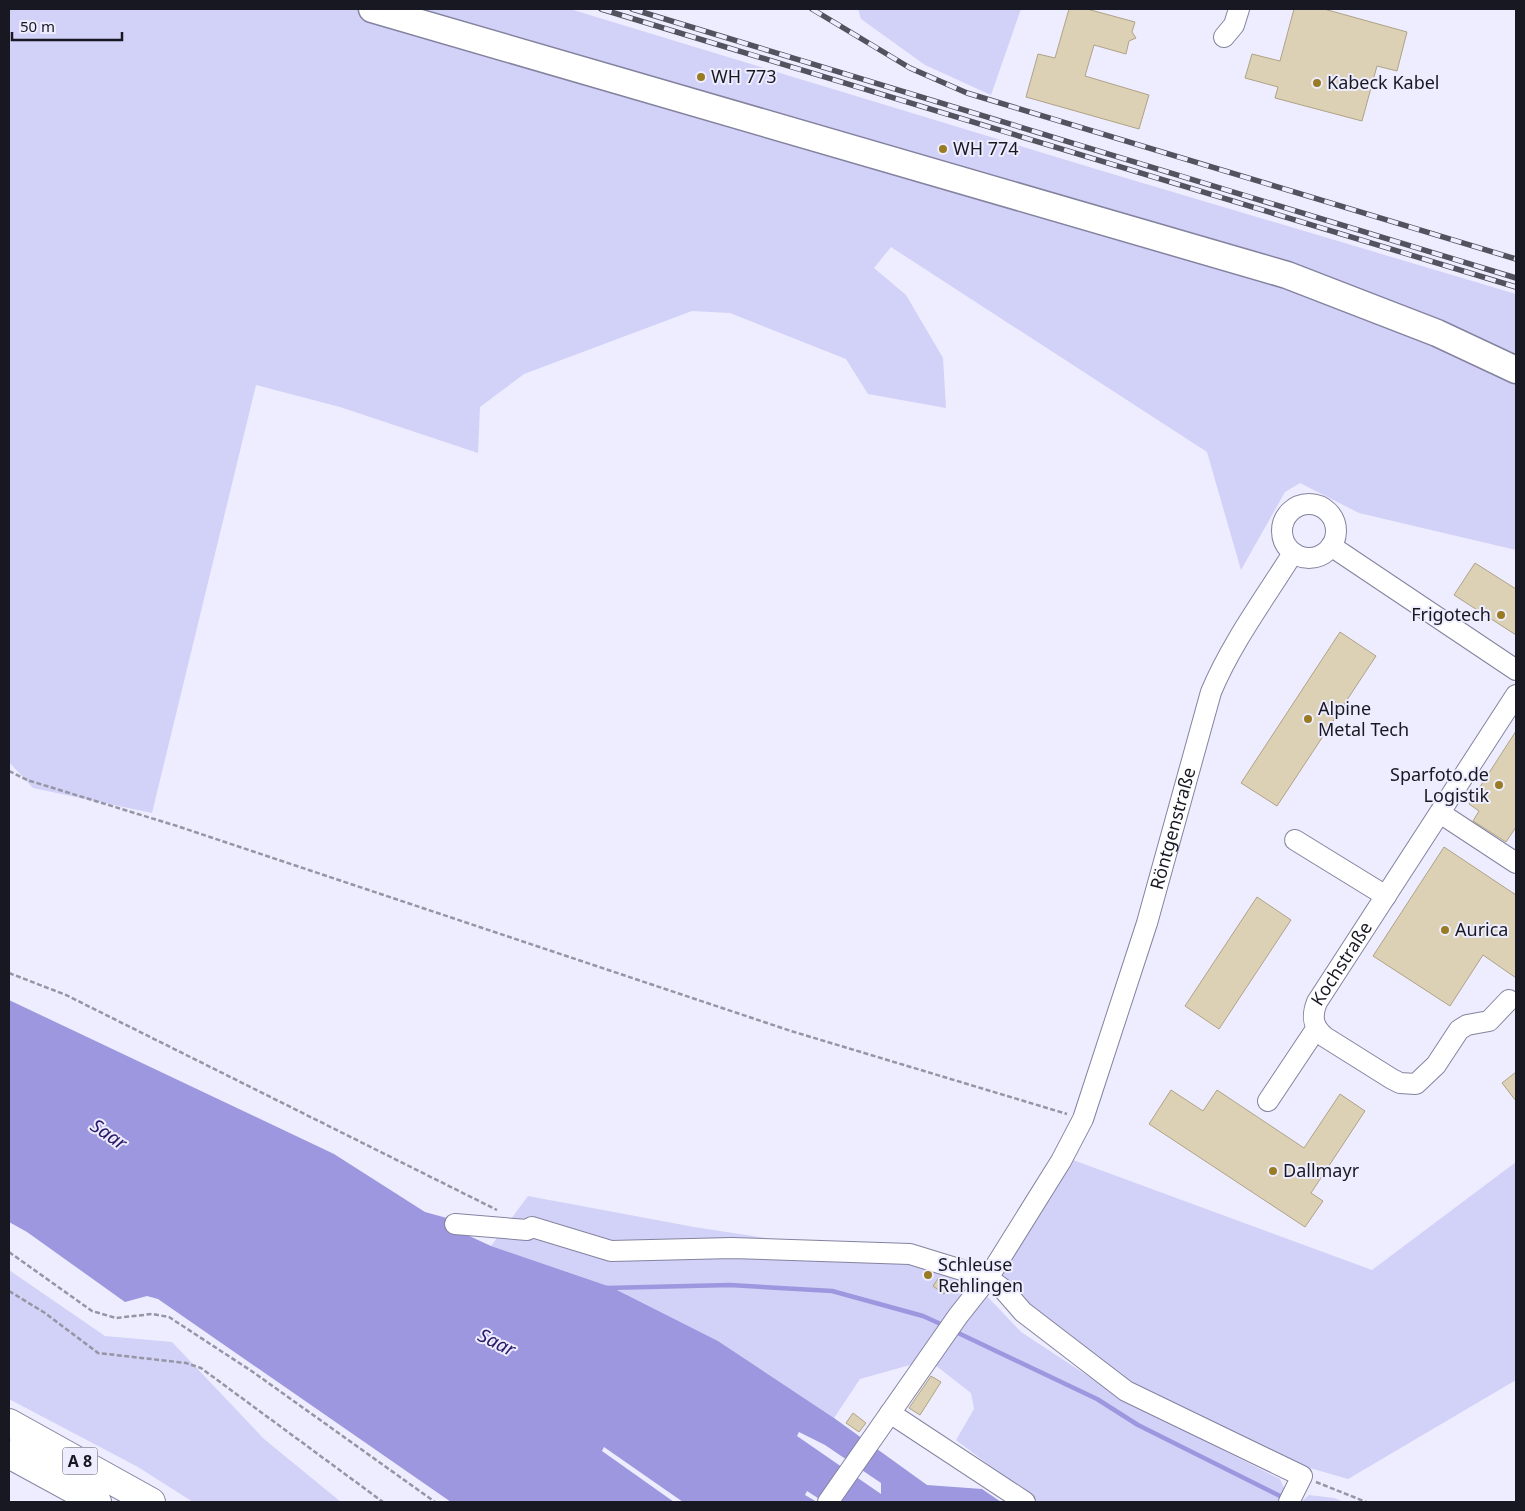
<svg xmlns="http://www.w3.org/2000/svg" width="1525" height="1511" viewBox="0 0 1525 1511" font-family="'Noto Sans',sans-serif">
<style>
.green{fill:#d2d1f8}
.water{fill:#9c97de;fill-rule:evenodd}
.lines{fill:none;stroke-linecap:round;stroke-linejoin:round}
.stream{stroke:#9c97de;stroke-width:4.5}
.building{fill:#dcd1b4;stroke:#afa387}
.minor-casing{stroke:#84839f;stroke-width:22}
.major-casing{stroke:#84839f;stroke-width:29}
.highway-casing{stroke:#84839f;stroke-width:30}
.path{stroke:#9595a4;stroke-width:2.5;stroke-dasharray:5 2.5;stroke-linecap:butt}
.minor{stroke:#fff;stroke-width:20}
.major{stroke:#fff;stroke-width:26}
.highway{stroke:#fff;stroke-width:28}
.rail-casing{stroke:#53535f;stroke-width:5.5}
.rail{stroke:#ededff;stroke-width:4;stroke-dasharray:11;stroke-linecap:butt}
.poi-dot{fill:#997b24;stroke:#ededff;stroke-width:2}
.labels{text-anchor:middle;stroke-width:4;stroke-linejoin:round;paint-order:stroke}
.shield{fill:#ededff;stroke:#585864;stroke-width:1}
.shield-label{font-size:16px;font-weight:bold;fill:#181822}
.poi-label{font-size:18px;fill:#181822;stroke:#ededff;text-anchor:start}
.street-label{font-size:18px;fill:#181822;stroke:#ededff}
.water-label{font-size:19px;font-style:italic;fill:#2d196b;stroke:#ededff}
</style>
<rect width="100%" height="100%" fill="#ededff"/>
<path class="green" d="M9 9H570L1099 170 1516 294V550L1359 513 1300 483 1285 492 1241 570 1207 452 891 247 874 268 906 295 943 358 946 408 868 394 846 359 730 313 692 311 524 374 480 407 478 453 340 407 256 385 152 813 33 788 9 762Z
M858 9H1021L991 95 925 65 861 19Z
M1054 1153 1372 1270 1516 1162V1380L1348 1479 1303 1466 1121 1393 983 1288 935 1358 860 1379 834 1418 718 1341 611 1287 491 1246 528 1196 694 1227 901 1259 983 1288Z
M9 1270 105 1336 172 1342 264 1439 341 1502H193L138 1467 9 1399Z
M984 1293 1021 1332 1126 1401 1280 1479 1285 1490 1280 1502H1038L956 1440 974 1409 971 1393 935 1365Z
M1309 1495 1334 1498 1344 1502H1301Z"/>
<path class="water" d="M9 1000 334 1154 425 1212 454 1220V1229L491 1246 611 1287 718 1341 834 1418 927 1485 982 1489 1001 1502H824L807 1491 805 1495 817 1502H683L604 1447 602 1451 674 1502H451L158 1299 147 1296 125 1302 27 1232 9 1222ZM799 1432 825 1445 881 1483V1494L797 1436Z"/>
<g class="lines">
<path class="stream" d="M606 1288 730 1285 832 1291 923 1316 945 1326
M954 1331 1097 1399 1138 1425 1286 1499"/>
</g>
<path class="building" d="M1069 9H1087L1135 22 1132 32 1136 38 1129 41 1126 54 1094 45 1085 76 1149 95 1139 129 1026 97 1038 54 1055 58Z
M1294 9H1324L1407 32 1397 71 1377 66 1362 121 1275 98 1278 87 1245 78 1252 54 1280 61Z
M1475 563 1516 589V635L1454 595Z
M1340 632 1376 656 1277 806 1241 783Z
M1516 731V827L1506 842 1473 821 1479 811 1469 804Z
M1444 847 1516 895V978L1483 955 1450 1006 1373 956Z
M1257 897 1291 920 1219 1029 1185 1006Z
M1516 1072V1101L1502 1083Z
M1171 1090 1203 1111 1217 1090 1304 1148 1340 1094 1365 1111 1311 1193 1323 1201 1305 1227 1149 1124Z
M939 1277 951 1285 944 1294 933 1286Z
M931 1376 941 1382 920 1415 909 1408Z
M853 1413 866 1423 859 1432 846 1423Z"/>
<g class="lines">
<g class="minor-casing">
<g id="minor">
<path d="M1224 37 1234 25 1239 9"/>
<circle cx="1309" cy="531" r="27"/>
<path d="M1331 546 1516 670"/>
<path d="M1440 813 1516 863"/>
<path d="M1295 840 1386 896"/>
<path id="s1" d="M1509 1000 1489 1021 1467 1025 1459 1030 1436 1065 1416 1084 1400 1083 1392 1079 1325 1037C1313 1027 1311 1017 1317 1002L1516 695"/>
<path d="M1268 1101 1316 1029"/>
<path d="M455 1224 527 1230 532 1227 611 1251 732 1248 910 1254 988 1278 1003 1289 1023 1312 1126 1391 1302 1476 1289 1502"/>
<path d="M890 1413 1025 1502"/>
<path id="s2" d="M828 1502 958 1316 988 1278 1061 1161 1083 1119 1147 923 1211 692C1232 642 1265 598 1293 553"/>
</g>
</g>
<g class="major-casing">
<path id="major" d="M372 9 1287 275 1437 333 1516 370"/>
</g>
<g class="highway-casing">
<path id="highway" d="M9 1423 151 1502
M9 1454 97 1502"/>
</g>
<path class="path" d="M9 771 27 780 177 826 791 1031 1067 1114
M9 973 66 995 497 1210
M9 1252 92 1311 116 1318 152 1314 169 1317 253 1372 435 1502
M9 1291 45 1313 98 1353 186 1363 201 1368 383 1502
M1316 1482 1366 1502"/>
<use href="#minor" class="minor"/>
<use href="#major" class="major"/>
<use href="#highway" class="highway"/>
<g class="rail-casing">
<path id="rail" d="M601 9 1516 287
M632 9 1516 278
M812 9 910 68 967 93 1516 259"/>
</g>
<use href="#rail" class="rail"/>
</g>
<g class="poi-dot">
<circle cx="701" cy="77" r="5"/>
<circle cx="1317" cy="83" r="5"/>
<circle cx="943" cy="149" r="5"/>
<circle cx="1501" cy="615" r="5"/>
<circle cx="1308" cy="719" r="5"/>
<circle cx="1499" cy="785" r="5"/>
<circle cx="1445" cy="930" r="5"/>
<circle cx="1273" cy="1171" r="5"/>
<circle cx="928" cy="1275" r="5"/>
</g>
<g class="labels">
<rect class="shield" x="62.5" y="1447.5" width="35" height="27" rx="4"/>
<g class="shield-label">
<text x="80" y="1467">A 8</text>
</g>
<g class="poi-label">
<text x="711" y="83">WH 773</text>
<text x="1327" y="89">Kabeck Kabel</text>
<text x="953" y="155">WH 774</text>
<text x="1491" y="621" text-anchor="end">Frigotech</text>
<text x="1318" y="715">Alpine<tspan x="1318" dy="21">Metal Tech</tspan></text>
<text x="1489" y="781" text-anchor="end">Sparfoto.de<tspan x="1489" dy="21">Logistik</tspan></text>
<text x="1455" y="936">Aurica</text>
<text x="1283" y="1177">Dallmayr</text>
<text x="938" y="1271">Schleuse<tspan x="938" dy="21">Rehlingen</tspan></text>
</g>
<g class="street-label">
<text dy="6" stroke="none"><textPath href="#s2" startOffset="765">Röntgenstraße</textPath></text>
<text dy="6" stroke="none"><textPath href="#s1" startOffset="319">Kochstraße</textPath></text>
</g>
<g class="water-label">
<text transform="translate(109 1134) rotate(34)" y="7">Saar</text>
<text transform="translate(497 1342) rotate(26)" y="7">Saar</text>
</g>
</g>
<rect width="1525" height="1511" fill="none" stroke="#181822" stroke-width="20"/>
<path d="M12 32v8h110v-8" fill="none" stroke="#181822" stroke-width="2.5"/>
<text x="20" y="32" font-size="15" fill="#181822" stroke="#ededff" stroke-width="4" paint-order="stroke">50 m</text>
</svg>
